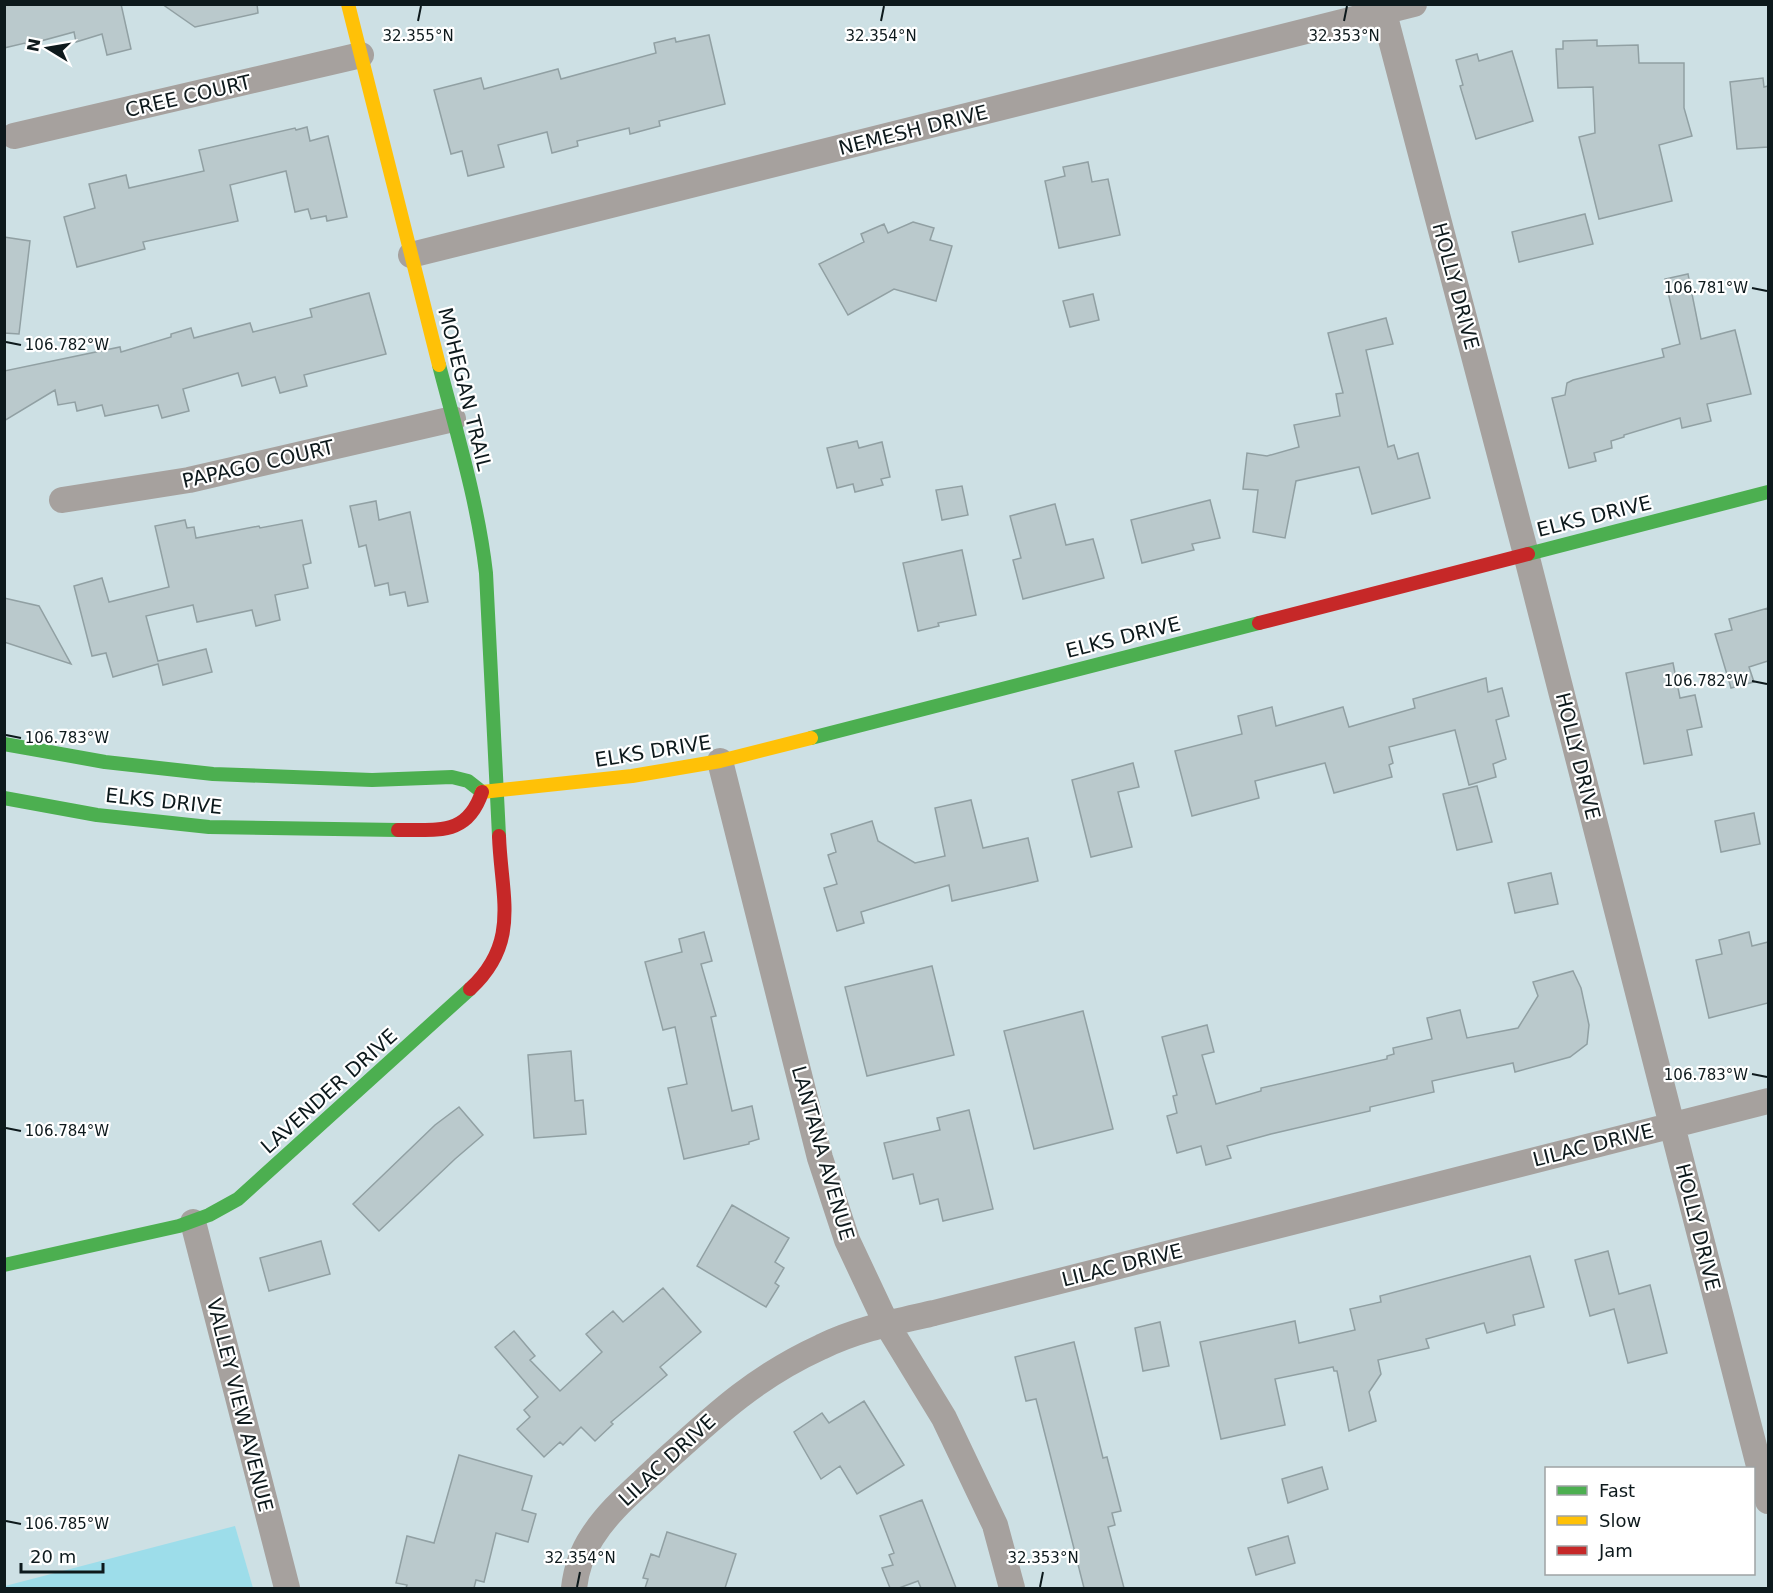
<svg xmlns="http://www.w3.org/2000/svg" width="1773" height="1593" viewBox="0 0 1773 1593" font-family="'DejaVu Sans',sans-serif">
<style>
.green{fill:#9dddea}
.building{fill:#bac9cc;stroke:#91a0a3;stroke-width:1.5}
.lines{fill:none;stroke-linecap:round;stroke-linejoin:round}
.street{stroke:#a6a19e;stroke-width:26}
.fast{stroke:#4caf50;stroke-width:14}
.slow{stroke:#ffc107;stroke-width:14}
.jam{stroke:#c62828;stroke-width:14}
.ticks{fill:none;stroke:#0d191c;stroke-width:2}
.labels{text-anchor:middle;stroke-width:4.5;stroke-linejoin:round;paint-order:stroke}
.street-label{font-size:20px;fill:#0d191c;stroke:#fff}
.ticks-label{font-size:15px;text-anchor:middle;fill:#0d191c;stroke:#fff;stroke-width:4.5;stroke-linejoin:round;paint-order:stroke}
</style>
<rect width="100%" height="100%" fill="#cde0e4"/>
<path class="green" d="M235 1526 253 1588H5V1586Z"/>
<path class="building" d="M4 4H121L131 49 107 55 102 34 76 42 74 32 26 45 25 43 4 48Z
M162 4H257L258 13 195 27Z
M709 35 725 104 659 121 660 126 630 134 629 128 577 141 578 146 552 153 547 132 498 145 504 167 468 176 462 151 451 154 434 90 481 78 484 89 558 69 561 79 656 53 654 43 675 38 676 42Z
M1597 40V46L1638 45 1639 63H1684V108L1692 136 1659 145 1672 201 1599 219 1579 137 1595 133 1593 87 1558 88 1556 49H1563V41Z
M1512 51 1533 121 1476 139 1460 86 1463 85 1456 60 1477 54 1479 61Z
M1763 78 1764 87 1768 86V147L1737 149 1730 82Z
M307 127 310 141 328 136 347 217 327 221 326 216 311 219 308 209 295 212 286 171 230 185 238 221 143 242 145 249 77 267 64 217 95 208 89 184 126 175 129 188 204 171 199 150 295 128 296 130Z
M1088 162 1092 182 1108 179 1120 235 1059 248 1045 181 1065 176 1063 167Z
M1585 214 1593 244 1519 262 1512 232Z
M913 222 934 228 930 240 952 246 936 301 894 289 848 315 819 264 864 242 861 234 884 224 888 233Z
M4 237 30 241 19 334 4 333Z
M1688 274 1701 339 1735 330 1751 394 1707 404 1711 421 1682 428 1680 418 1624 435V437L1611 441 1612 448 1594 453 1596 461 1569 468 1552 398 1565 395 1567 383 1573 380 1664 357 1662 349 1680 344 1665 279Z
M369 293 386 354 304 375 307 386 280 393 275 377 242 386 238 373 183 389 189 411 162 418 158 405 105 416 102 405 77 411 75 402 58 405 55 390 4 421V371L120 347 121 352 171 337V334L191 328 194 338 250 323 253 332 312 317 310 309Z
M1093 294 1099 320 1070 327 1063 301Z
M1386 318 1393 344 1366 350 1388 447 1394 445 1398 459 1418 453 1430 498 1372 514 1359 467 1296 481 1285 538 1253 532 1258 490 1243 489 1247 453 1267 456 1299 447 1294 425 1340 416 1336 394 1343 393 1328 333Z
M857 441 859 448 882 442 890 477 881 479 883 485 855 492 853 484 837 488 827 448Z
M962 486 968 515 942 520 936 490Z
M1210 500 1220 538 1192 544 1194 550 1142 563 1131 520Z
M376 501 379 520 410 512 428 602 408 606 405 592 390 595 388 583 375 586 366 545 359 547 350 506Z
M1055 504 1066 545 1093 539 1104 578 1023 599 1013 560 1021 558 1010 516Z
M185 520 187 528 194 527 196 538 259 526 260 528 302 520 311 563 303 565 308 588 275 595 280 620 256 626 252 610 197 622 193 605 146 616 158 661 206 649 212 672 163 685 158 664 113 677 106 653 92 656 74 586 102 578 109 602 169 587 155 526Z
M962 550 976 615 938 623 939 626 918 631 903 563Z
M4 598 39 606 71 664 4 642Z
M1768 608V661L1749 667 1754 682 1731 688 1715 634 1732 630 1729 619Z
M1673 663 1680 698 1695 695 1702 727 1687 730 1692 755 1644 764 1626 673Z
M1486 678 1488 692 1502 688 1509 716 1496 720 1506 759 1493 764 1496 777 1469 785 1455 730 1389 747 1393 763 1389 765 1392 777 1334 793 1325 763 1255 781 1259 798 1192 816 1175 751 1242 734 1238 716 1272 707 1276 726 1343 707 1349 727 1415 708 1413 699Z
M1133 763 1139 787 1118 792 1132 847 1091 857 1072 780Z
M1477 786 1492 842 1457 850 1443 794Z
M971 800 983 848 1028 838 1038 881 952 901 949 885 861 912 864 923 837 931 824 888 837 884 828 855 836 852 831 834 872 821 878 841 915 863 945 856 935 808Z
M1754 813 1760 844 1721 852 1715 821Z
M1551 873 1558 904 1515 913 1508 883Z
M704 932 712 961 701 964 716 1016 711 1017 732 1111 752 1106 759 1139 749 1142V1144L684 1159 668 1088 687 1084 675 1027 663 1030 645 962 682 952 679 939Z
M1749 932 1752 946 1768 942V1003L1709 1018 1696 960 1722 954 1719 940Z
M932 966 954 1055 867 1076 845 987Z
M1573 971 1581 988 1589 1025 1587 1044 1570 1057 1515 1072 1513 1063 1432 1081 1434 1092 1370 1107V1111L1271 1134 1227 1146 1231 1158 1206 1165 1201 1146 1177 1153 1167 1116 1177 1113 1173 1096 1177 1095 1162 1037 1207 1025 1214 1052 1202 1055 1216 1104 1261 1091V1088L1387 1059V1056L1394 1054 1393 1048 1432 1039 1427 1018 1460 1010 1467 1038 1518 1028 1538 996 1533 982Z
M1083 1011 1113 1129 1034 1149 1004 1031Z
M571 1051 575 1101 583 1100 586 1134 534 1138 528 1055Z
M459 1107 483 1135 455 1159 379 1231 353 1204 435 1125Z
M969 1110 993 1209 943 1221 938 1199 920 1204 913 1174 893 1179 884 1143 940 1130 937 1118Z
M732 1205 789 1238 775 1262 784 1268 775 1283 779 1286 766 1307 697 1266Z
M321 1241 330 1274 269 1291 260 1258Z
M1608 1251 1619 1294 1650 1285 1667 1353 1628 1363 1614 1309 1590 1316 1575 1260Z
M1530 1256 1544 1307 1513 1315 1515 1325 1487 1333 1484 1323 1426 1339 1429 1348 1378 1360 1381 1374 1369 1392 1376 1421 1349 1431 1337 1371H1334L1333 1367 1275 1379 1285 1425 1221 1439 1200 1342 1295 1321 1299 1343 1355 1330 1350 1309 1381 1302 1380 1296Z
M663 1288 701 1332 660 1367 667 1375 611 1422 613 1424 595 1441 581 1427 563 1445 560 1442 544 1457 517 1429 530 1417 524 1410 538 1397 495 1347 514 1331 535 1356 530 1360 560 1391 602 1352 586 1334 613 1311 623 1322Z
M1160 1322 1169 1366 1143 1371 1135 1328Z
M1074 1342 1103 1458 1107 1457 1121 1511 1112 1513 1115 1525 1108 1527 1124 1588H1084L1036 1399 1026 1401 1015 1357Z
M864 1401 904 1465 857 1494 840 1466 821 1479 794 1432 822 1413 829 1423Z
M459 1455 532 1476 522 1510 536 1514 528 1542 496 1533 484 1582 476 1580 474 1588H406L407 1585 396 1583 407 1536 434 1543Z
M1322 1467 1328 1489 1288 1503 1282 1479Z
M922 1500 956 1588H921L918 1581 899 1588H890L882 1568 893 1565 889 1555 894 1553 880 1516Z
M667 1532 736 1554 725 1588H645L648 1579 643 1578 651 1554 659 1557Z
M1288 1536 1295 1563 1256 1575 1248 1548Z"/>
<g class="lines">
<path class="street" d="M1384 13 1526 554 1768 1501
M14 136 361 55
M411 255 1414 4
M62 500 189 480 453 419
M720 761 820 1158 847 1240 886 1323 944 1418 995 1525 1012 1588
M193 1222 287 1588
M574 1588C576 1571 582 1552 592 1537 609 1510 634 1490 657 1468 712 1418 753 1378 821 1347 858 1329 895 1322 934 1313L1768 1101"/>
<path class="fast" d="M439 365C457 434 478 503 486 573L499 836
M1528 554 1768 492
M811 738 1259 623
M4 744 105 762 213 774 372 780 452 777 468 781 482 792
M4 798 97 815 209 827 398 830
M4 1265 179 1226 209 1215 238 1199 470 989"/>
<path class="slow" d="M348 4 439 365
M482 792 632 776 720 761 811 738"/>
<path class="jam" d="M1259 623 1528 554
M398 830C437 829 467 837 482 792
M470 989C521 942 501 896 499 836"/>
</g>
<path class="ticks" d="M418 21 421 6M881 21 884 6M1344 21 1347 6M1752 288 1767 291M6 342 21 345M1752 681 1767 684M6 735 21 738M1752 1074 1767 1077M6 1128 21 1131M6 1521 21 1524M577 1587 580 1572M1040 1587 1043 1572"/>
<g class="labels">
<g class="street-label">
<text transform="translate(188 96) rotate(-13)" y="7">CREE COURT</text>
<text transform="translate(913 130) rotate(-14)" y="7">NEMESH DRIVE</text>
<text transform="translate(1456 286) rotate(75)" y="7">HOLLY DRIVE</text>
<text transform="translate(465 389) rotate(76)" y="7">MOHEGAN TRAIL</text>
<text transform="translate(258 464) rotate(-13)" y="7">PAPAGO COURT</text>
<text transform="translate(1594 516) rotate(-14)" y="7">ELKS DRIVE</text>
<text transform="translate(1123 637) rotate(-14)" y="7">ELKS DRIVE</text>
<text transform="translate(653 751) rotate(-9)" y="7">ELKS DRIVE</text>
<text transform="translate(1578 756) rotate(76)" y="7">HOLLY DRIVE</text>
<text transform="translate(164 801) rotate(6)" y="7">ELKS DRIVE</text>
<text transform="translate(329 1091) rotate(-42)" y="7">LAVENDER DRIVE</text>
<text transform="translate(1593 1145) rotate(-14)" y="7">LILAC DRIVE</text>
<text transform="translate(823 1153) rotate(74)" y="7">LANTANA AVENUE</text>
<text transform="translate(1698 1227) rotate(76)" y="7">HOLLY DRIVE</text>
<text transform="translate(1122 1265) rotate(-14)" y="7">LILAC DRIVE</text>
<text transform="translate(240 1405) rotate(76)" y="7">VALLEY VIEW AVENUE</text>
<text transform="translate(667 1460) rotate(-43)" y="7">LILAC DRIVE</text>
</g>
</g>
<g class="ticks-label">
<text x="418" y="41">32.355°N</text>
<text x="881" y="41">32.354°N</text>
<text x="1344" y="41">32.353°N</text>
<text x="1706" y="293">106.781°W</text>
<text x="67" y="350">106.782°W</text>
<text x="1706" y="686">106.782°W</text>
<text x="67" y="743">106.783°W</text>
<text x="1706" y="1080">106.783°W</text>
<text x="67" y="1136">106.784°W</text>
<text x="67" y="1529">106.785°W</text>
<text x="580" y="1563">32.354°N</text>
<text x="1043" y="1563">32.353°N</text>
</g>
<rect width="1773" height="1593" fill="none" stroke="#0d191c" stroke-width="12"/>
<rect x="1545" y="1467" width="210" height="108" fill="#ffffff" stroke="#9ea3a4" stroke-width="1.5"/>
<rect x="1557" y="1486" width="30" height="9" fill="#4caf50" stroke="#9ea3a4" stroke-width="1.5"/>
<text x="1599" y="1497" font-size="18" fill="#0d191c">Fast</text>
<rect x="1557" y="1516" width="30" height="9" fill="#ffc107" stroke="#9ea3a4" stroke-width="1.5"/>
<text x="1599" y="1527" font-size="18" fill="#0d191c">Slow</text>
<rect x="1557" y="1546" width="30" height="9" fill="#c62828" stroke="#9ea3a4" stroke-width="1.5"/>
<text x="1599" y="1557" font-size="18" fill="#0d191c">Jam</text>
<g transform="translate(48 48) rotate(281)" stroke="#ffffff" stroke-width="4.5" paint-order="stroke">
<path d="M0-4.5L10 22L0 15L-10 22Z" fill="#0d191c"/>
<text y="-9" font-size="16" font-weight="bold" text-anchor="middle" fill="#0d191c">N</text>
</g>
<path d="M21 1563v9h82v-9" fill="none" stroke="#0d191c" stroke-width="3"/>
<text x="30" y="1563" font-size="18" fill="#0d191c" stroke="#ffffff" stroke-width="4.5" paint-order="stroke">20 m</text>
</svg>
